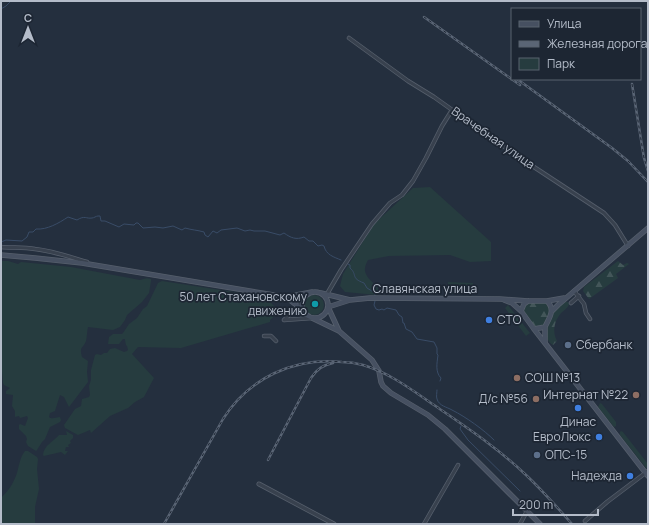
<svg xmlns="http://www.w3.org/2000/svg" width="649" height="525" viewBox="0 0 649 525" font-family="Manrope,sans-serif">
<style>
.green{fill:#263c3f}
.forest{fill:url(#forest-firs)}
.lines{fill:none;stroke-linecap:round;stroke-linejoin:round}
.stream{stroke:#394c67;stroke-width:1}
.minor-casing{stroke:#565f6c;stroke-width:4.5}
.tertiary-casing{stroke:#565f6c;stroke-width:5}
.secondary-casing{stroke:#565f6c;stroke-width:5.5}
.minor{stroke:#38414e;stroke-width:3}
.tertiary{stroke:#38414e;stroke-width:3.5}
.secondary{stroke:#465061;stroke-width:4}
.rail-casing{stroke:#5a6575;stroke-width:2.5}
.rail{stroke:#1d2633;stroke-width:1;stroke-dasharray:3;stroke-linecap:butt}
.culture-dot{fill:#0f9aa8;stroke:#1d2633;stroke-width:1.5}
.shop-dot{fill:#3f7fe0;stroke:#1d2633;stroke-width:1.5}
.service-dot{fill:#5c6f8a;stroke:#1d2633;stroke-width:1.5}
.education-dot{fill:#8d6e63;stroke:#1d2633;stroke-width:1.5}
.labels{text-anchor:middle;stroke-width:3.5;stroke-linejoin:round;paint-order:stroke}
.street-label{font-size:12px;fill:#b4bcc9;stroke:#1d2633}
.poi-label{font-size:12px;fill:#b4bcc9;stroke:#1d2633;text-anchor:end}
</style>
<defs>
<pattern id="forest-firs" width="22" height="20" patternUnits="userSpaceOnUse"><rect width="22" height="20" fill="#263c3f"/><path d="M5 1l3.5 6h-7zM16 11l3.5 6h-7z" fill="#435659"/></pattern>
</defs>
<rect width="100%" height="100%" fill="#242f3e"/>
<path class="green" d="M430 187 491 242V261L470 262 450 255 389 256 368 260C360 274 369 278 378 288L377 295 345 292 340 286 343 274 374 224 413 188Z
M1 261H8L18 264 21 262 71 267 140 280C144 279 146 277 151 279V281L149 293 142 302 127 315 125 320 120 327 113 330 88 327C87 331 87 337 86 341 83 349 79 346 82 357L88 361 87 372 88 382 69 407 64 397 60 395 55 411 50 413 49 417C52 420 56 417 60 417L61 420 60 422 50 427 45 439 42 442 37 450 36 451 28 446 26 442 27 439 26 436 19 429V425L20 424 25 426 28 418 27 416 20 418 19 416 15 417V411L12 406 13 395 6 394V391L10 388 4 385 3 383 1 362Z
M162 281 272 298 271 303 275 307V312L276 315 270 320V322L181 348 138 347 132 354 154 378 144 397 135 402 128 408 110 416 91 433 90 430 78 435 65 428 64 425 75 409 81 406 82 399 89 397 90 395 89 386 91 380V370L95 355 97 354 101 355 104 353H107L110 349 115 348 124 352 127 351 128 350 127 346 126 345 125 340V339H123L119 344H108L109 337 113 334H122L123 333 129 324 137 318 143 309 147 306 158 283Z
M448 282 473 283V294H448Z
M304 305a10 10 0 1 1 20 0a10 10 0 1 1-20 0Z
M508 305 530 333 526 336 505 308Z
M600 403 602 404 616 422V426L614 427 598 407Z
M66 431 73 435V438L70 441 71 443 68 445 69 447H66L65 451H68L65 455 61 452 44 456 43 455C44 445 53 442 59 435H67Z
M621 431 623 432 648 464V467L646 468 620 435V432Z
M25 451H28L37 457 38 459 37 469 39 489 35 507V524H1V498C9 490 13 484 17 473 19 466 20 457 25 451Z"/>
<path class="forest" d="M618 261 623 265 627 263 629 264 616 274 618 278 589 299 583 291 584 287Z
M529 302C533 302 542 301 546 303 554 307 547 320 544 325 542 326 540 327 538 327 533 326 524 314 524 310 524 306 526 304 529 302Z
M565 302H568L569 304C568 308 564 310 561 313 554 321 552 332 557 341L553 345C543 339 548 327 551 318 552 316 552 314 553 312 555 308 561 304 565 302Z"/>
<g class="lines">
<path class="stream" d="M1 9 6 6 11 1
M1 242 6 240 22 241 27 237 29 232H33L36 229C47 230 59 223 68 217L77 220C85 215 86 219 92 218 94 218 96 216 98 216H100L101 221H105L119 227 124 224 134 225 136 223H138L143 228 155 227 163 228 173 226 182 230 185 228C192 230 197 230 204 232L205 235 208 237 213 231 217 233 221 230 237 228 245 231 250 230 254 231H265L280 235 284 233C291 238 296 240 304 237L309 241H313L318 246 322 245 324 246C326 255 334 257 341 260
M348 264 350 265V268C358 275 350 278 364 283L367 288 375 293V296
M375 301 374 305 376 309 379 310 382 309 384 310 387 308 396 310 399 315 402 317 403 323H404L406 329 412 332 417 339 434 342 437 348V354L438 355C437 363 435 372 441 378L440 381
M437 390C437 392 436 397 437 399 439 406 447 407 452 410 466 417 484 430 494 440
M461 426 460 429 468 440 520 491"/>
<g class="minor-casing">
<path id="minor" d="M349 38 408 81 434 97 486 134 523 160 537 169 604 213 615 225 628 246
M1 247C12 248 24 247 35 249 53 251 70 257 87 262
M574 291 584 304 586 313 590 319
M327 294 341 270 372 224 390 203 402 195 413 181 426 158 442 126 452 110
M571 303 579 296
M284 320 312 318
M284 320 303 301
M264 336H271L276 341
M585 521 607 502 648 471
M424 524 458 465
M520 524 527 511"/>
</g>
<g class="tertiary-casing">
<path id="tertiary" d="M259 484 334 524"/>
</g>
<g class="secondary-casing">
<path id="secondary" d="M1 255 35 258 82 263 286 297 312 292
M302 305a13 13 0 1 1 26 0a13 13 0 1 1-26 0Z
M321 293 350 300
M286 297 303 310
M504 300 512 303 521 311
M547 301 564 298
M552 311 558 305 648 228
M312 318 339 331 372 360 379 371 381 382 383 386 391 393 428 415 445 429 540 524
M545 327V342
M534 329 648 476
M339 331 328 307 350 300 370 298 500 299 528 301H547C556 310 549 318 545 327L534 329 521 311 524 304 528 301"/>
</g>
<use href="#minor" class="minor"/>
<use href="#tertiary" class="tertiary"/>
<use href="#secondary" class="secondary"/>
<g class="rail-casing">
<path id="rail" d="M424 17 520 85
M517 79 612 148 628 161 648 182
M632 84 644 158 648 171
M268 460 311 378C317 369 323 365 333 363
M164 524 223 419C249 378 294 357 342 362 349 362 356 363 363 365 390 373 412 390 434 405 466 427 498 448 526 475 542 490 557 507 572 524"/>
</g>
<use href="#rail" class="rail"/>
</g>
<circle class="culture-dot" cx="315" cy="304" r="4"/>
<g class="shop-dot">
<circle cx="489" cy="320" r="4"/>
<circle cx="578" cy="408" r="4"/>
<circle cx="599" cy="437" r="4"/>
<circle cx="630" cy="476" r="4"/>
</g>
<g class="service-dot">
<circle cx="568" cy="345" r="4"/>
<circle cx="537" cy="455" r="4"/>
</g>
<g class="education-dot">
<circle cx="517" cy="378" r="4"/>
<circle cx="636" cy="395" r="4"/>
<circle cx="536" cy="399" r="4"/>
</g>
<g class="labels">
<g class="street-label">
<text transform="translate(493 138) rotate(35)" y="4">Врачебная улица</text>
<text x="425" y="293">Славянская улица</text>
</g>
<g class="poi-label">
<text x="307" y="301">50 лет Стахановскому<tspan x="307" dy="14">движению</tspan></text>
<text x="497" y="324" text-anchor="start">СТО</text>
<text x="576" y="349" text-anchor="start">Сбербанк</text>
<text x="525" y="382" text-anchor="start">СОШ №13</text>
<text x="628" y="399">Интернат №22</text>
<text x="528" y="403">Д/с №56</text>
<text x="578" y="426" text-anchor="middle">Динас</text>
<text x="591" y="441">ЕвроЛюкс</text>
<text x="545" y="459" text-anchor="start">ОПС-15</text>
<text x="622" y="480">Надежда</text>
</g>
</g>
<rect width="649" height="525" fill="none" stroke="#b4bcc9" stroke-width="4"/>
<rect x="511" y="8" width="130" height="72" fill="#1d2633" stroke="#59626f"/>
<rect x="519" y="21" width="20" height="6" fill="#465061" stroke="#59626f"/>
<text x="547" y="28" font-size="12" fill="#b4bcc9">Улица</text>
<rect x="519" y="41" width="20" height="6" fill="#5a6575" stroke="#59626f"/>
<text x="547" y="48" font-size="12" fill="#b4bcc9">Железная дорога</text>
<rect x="519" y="58" width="20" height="12" fill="#263c3f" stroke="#59626f"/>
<text x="547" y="68" font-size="12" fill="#b4bcc9">Парк</text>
<g transform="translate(28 28)" stroke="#1d2633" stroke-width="3" paint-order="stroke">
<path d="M0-3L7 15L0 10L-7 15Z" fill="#b4bcc9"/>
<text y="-6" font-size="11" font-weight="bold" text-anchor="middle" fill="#b4bcc9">С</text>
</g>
<path d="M513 509v6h85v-6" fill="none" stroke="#b4bcc9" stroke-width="2"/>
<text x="519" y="509" font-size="12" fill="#b4bcc9" stroke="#1d2633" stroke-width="3" paint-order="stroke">200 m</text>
</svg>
